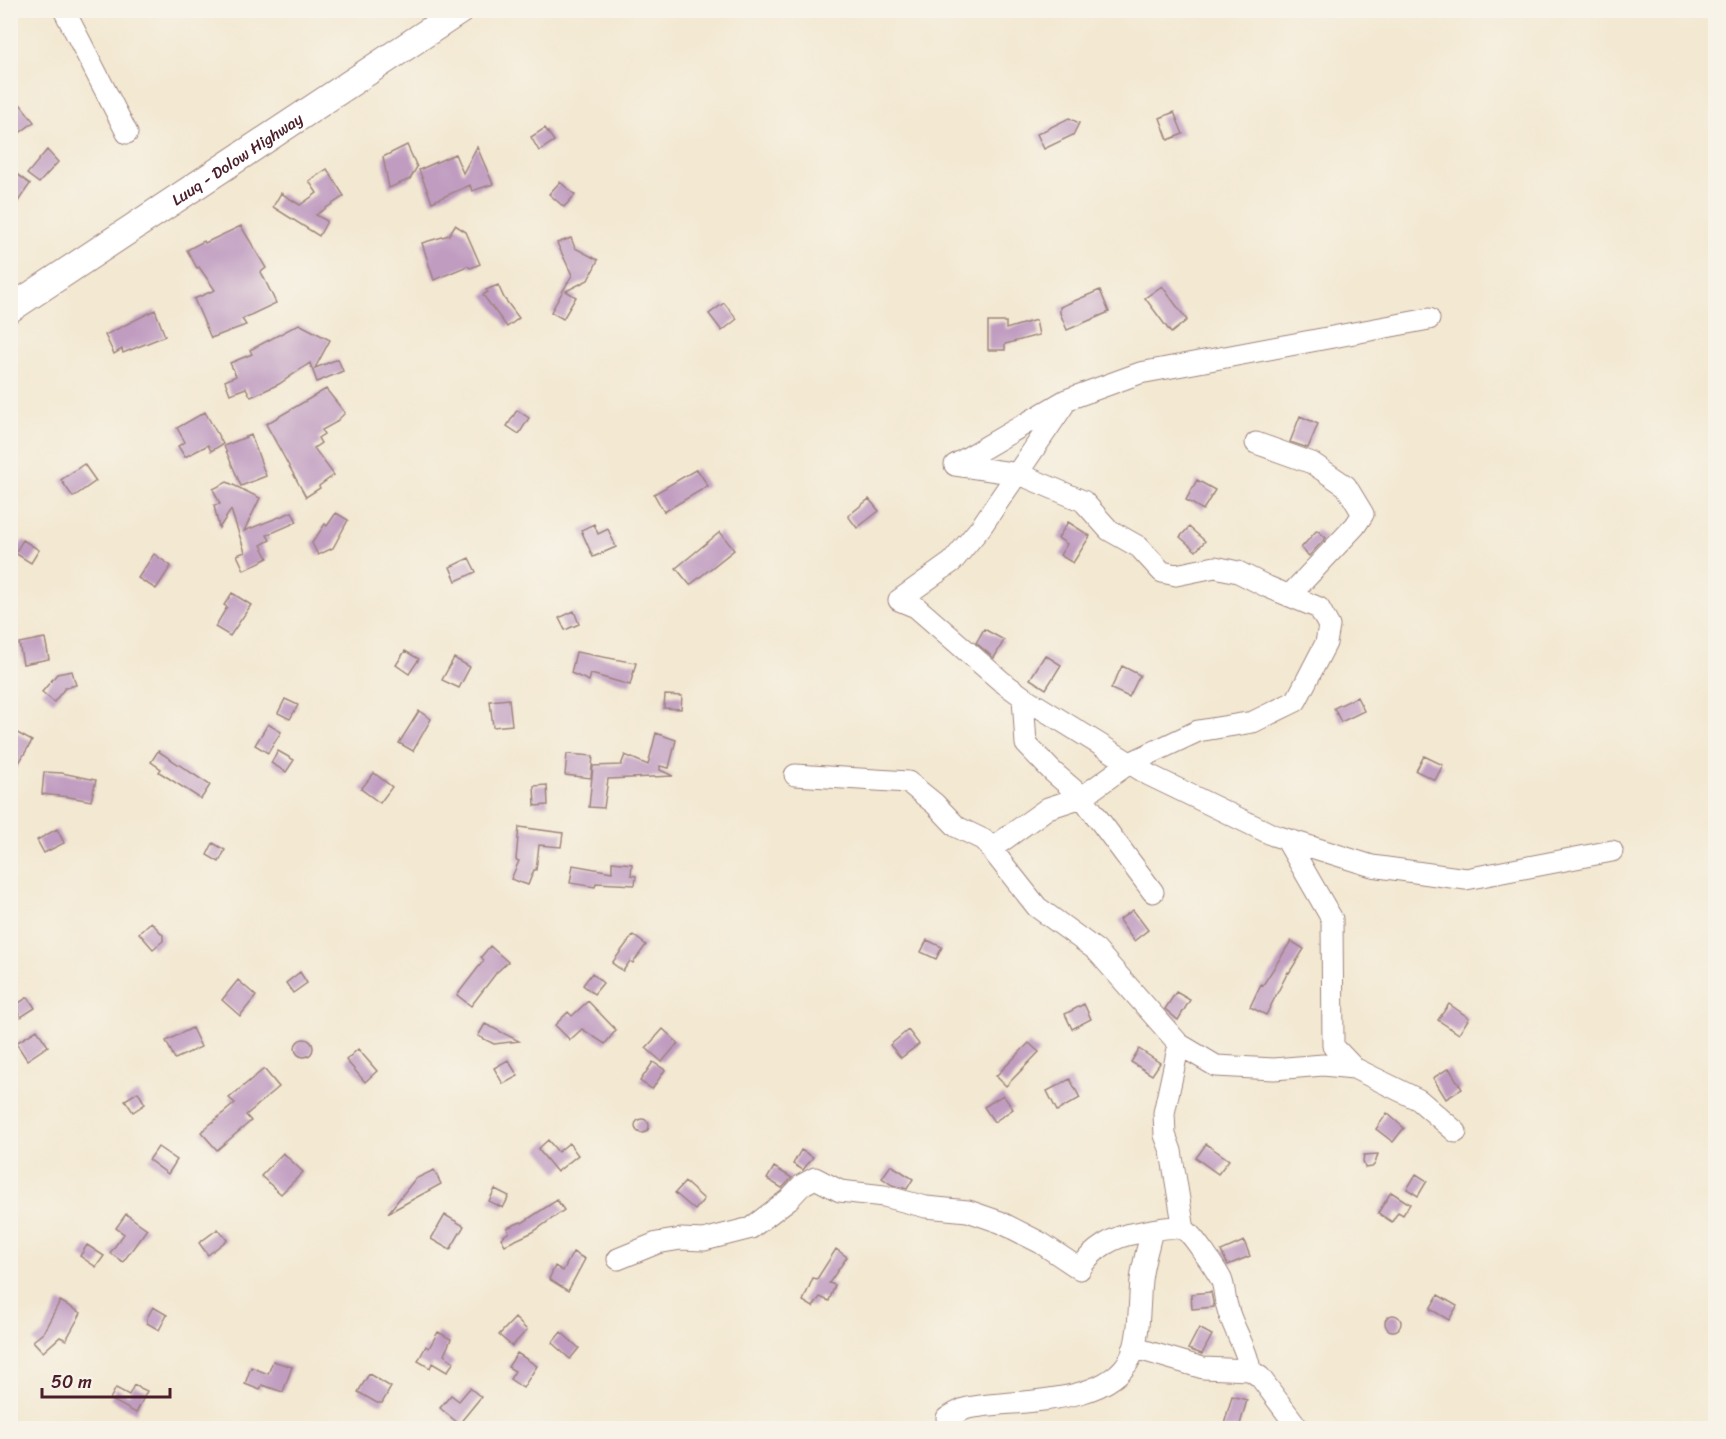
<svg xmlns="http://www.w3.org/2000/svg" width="1726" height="1439" viewBox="0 0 1726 1439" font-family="Sriracha,sans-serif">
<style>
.building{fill:#c09cc1}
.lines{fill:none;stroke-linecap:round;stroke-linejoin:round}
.minor-casing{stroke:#9e847e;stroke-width:23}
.major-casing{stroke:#9e847e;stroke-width:29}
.minor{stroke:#fff;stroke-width:21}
.major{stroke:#fff;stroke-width:27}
.labels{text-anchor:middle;stroke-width:4.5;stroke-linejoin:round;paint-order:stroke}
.street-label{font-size:16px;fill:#4a1f2b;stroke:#f7f3e8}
</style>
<rect width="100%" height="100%" fill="#f7f3e8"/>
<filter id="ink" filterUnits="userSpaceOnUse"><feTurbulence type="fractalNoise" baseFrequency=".0167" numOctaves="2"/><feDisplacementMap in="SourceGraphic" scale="12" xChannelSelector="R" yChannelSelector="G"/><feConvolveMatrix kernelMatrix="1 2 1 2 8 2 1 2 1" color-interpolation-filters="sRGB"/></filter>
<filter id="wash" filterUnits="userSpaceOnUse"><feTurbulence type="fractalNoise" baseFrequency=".008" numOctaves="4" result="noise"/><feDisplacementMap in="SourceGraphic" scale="24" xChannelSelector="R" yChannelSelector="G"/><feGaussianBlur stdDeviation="1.35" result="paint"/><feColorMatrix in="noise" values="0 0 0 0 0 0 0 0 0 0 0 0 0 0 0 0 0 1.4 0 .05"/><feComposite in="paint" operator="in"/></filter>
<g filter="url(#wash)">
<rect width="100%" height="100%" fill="#f3e8d1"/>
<g id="blocks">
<path class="building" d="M10 98 21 105 34 122 10 140Z
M1174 112 1183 134 1168 140 1160 118Z
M1069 118 1079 123 1073 135 1044 149 1037 134Z
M545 128 554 141 539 151 531 137Z
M407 145 417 167 410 179 389 188 383 157Z
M477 147 493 184 472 191 470 185 432 202 419 170 455 154 463 173Z
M47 150 58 162 39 183 27 174Z
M10 169 30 184 10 213Z
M327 169 344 196 316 215 327 221 319 236 273 207 281 193 300 205 317 193 309 181Z
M560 182 575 195 564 207 549 194Z
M455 225 466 232 480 264 471 268 467 266 434 280 422 243 449 235Z
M241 226 266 268 261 272 276 303 242 319 246 325 211 338 194 299 215 290 199 267 197 268 187 250 204 241 205 243Z
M571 238 575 248 598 260 588 280 566 291 576 297 563 319 551 312 572 275 557 243Z
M498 285 504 298 519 318 507 327 483 295 488 292 486 290Z
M1162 286 1187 320 1171 333 1145 298Z
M1100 290 1109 312 1067 330 1060 313V307Z
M724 303 737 319 722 331 709 314Z
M155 310 165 336 123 353 122 349 114 354 105 335Z
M1036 320 1039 335 1005 344V350H988V322H1006V329Z
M299 324 330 340 315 368 338 359 343 371 317 382 310 363 279 384 251 397 246 388 230 394 225 381 236 376 230 363 252 354 250 350Z
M326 389 345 413 335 423 322 430 324 434 318 438 321 443 314 448 334 475 319 486 320 488 306 497 266 424Z
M517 410 529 418 519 434 507 426Z
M205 412 223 444 211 451 208 445 185 457 178 446 185 442 177 428Z
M1300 416 1318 424 1308 448 1290 442Z
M251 435 266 476 241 486 224 446Z
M84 464 96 481 73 497 61 480Z
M697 469 708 486 664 512 654 494Z
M1197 480 1215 490 1203 510 1186 500Z
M227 482 260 498 244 531 292 512 297 522 267 535 270 540 261 545 268 558 244 570 237 555 245 552 231 510 219 528 214 505 220 504 213 489Z
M869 499 879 511 857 528 848 516Z
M336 513 348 520 333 548 318 555 312 543 325 524 327 526Z
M1068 522 1090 536 1073 563 1060 555 1067 544 1058 538Z
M594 524 598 534 608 529 616 547 593 557 581 530Z
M1189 527 1205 541 1196 551 1180 537Z
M1317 530 1326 538 1309 556 1301 548Z
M720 532 734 550 690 585 676 568Z
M23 540 39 550 31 563 15 553Z
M154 554 171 566 156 589 138 578Z
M469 558 476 572 456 581 450 567Z
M232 593 251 605 230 636 215 627 227 607 224 605Z
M574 611 579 624 565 630 559 618Z
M984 629 1004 640 994 658 976 643Z
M45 638 49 659 23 664 19 643Z
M405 651 419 659 409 674 396 665Z
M576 652 636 663 630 685 591 674 589 681 571 673Z
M1045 655 1061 665 1046 689 1030 679Z
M454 658 470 667 459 688 442 680Z
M1122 666 1140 675 1129 697 1111 689Z
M72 671 76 685 65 688 54 702 42 692 57 674Z
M665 695 682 696 681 709 664 708Z
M1357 697 1364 711 1341 722 1334 708Z
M285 699 298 705 290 719 278 713Z
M509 699 512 725 493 727 490 701Z
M419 711 431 719 413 751 399 743Z
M268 724 281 732 268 753 255 745Z
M10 729 32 741 10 778Z
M656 733 676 740 669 768 660 766V770L673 776 608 779 604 808 589 807 593 766 621 765 625 755 648 765Z
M158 751 210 785 201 799 159 772 161 769 151 762Z
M278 751 294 760 286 772 271 763Z
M567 754 593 756 591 778 565 775Z
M1424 756 1443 765 1435 780 1416 771Z
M44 772 62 773 96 780 91 801 69 797 42 794Z
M374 773 392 787 380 803 361 789Z
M547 785 548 805 535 806 534 786Z
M519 827 563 833 561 847 539 845 536 870H534L528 885 511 879 519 861 516 860Z
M57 829 64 843 44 853 37 840Z
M213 843 225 850 219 862 207 855Z
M612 862 632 864 631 875 636 876 635 885 596 883 595 887 570 883 573 865 612 872Z
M1133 910 1148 930 1134 941 1119 920Z
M151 922 163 935V941L153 949 139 933Z
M633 935 646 945 633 963 630 961 623 971 612 963Z
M927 940 942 947 936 959 921 952Z
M1291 941 1304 949 1289 973 1288 972 1266 1015 1250 1007 1261 984 1263 985Z
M490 946 508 962 497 972 471 1006 457 995 484 960 481 957Z
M300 972 307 983 293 993 286 983Z
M592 973 603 983 594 994 583 985Z
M238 980 256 996 240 1016 222 1000Z
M1176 992 1190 1000 1178 1020 1165 1009Z
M28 997 35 1008 21 1017 14 1006Z
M588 1001 616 1030 605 1044 582 1029 570 1040 555 1025 568 1012 572 1016Z
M1084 1004 1091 1019 1072 1029 1065 1014Z
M1449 1004 1469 1018 1459 1034 1438 1020Z
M485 1024 519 1041 494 1044 478 1036Z
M192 1028 201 1047 175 1059 166 1041Z
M663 1029 678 1043 662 1062 646 1048Z
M37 1030 48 1046 27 1060 16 1043Z
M908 1030 919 1044 901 1058 890 1045Z
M295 1048a9 9 0 1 1 18 0a9 9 0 1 1-18 0Z
M1029 1043 1039 1052 1006 1086 996 1076Z
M358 1049 377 1071 365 1082 346 1060Z
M1139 1049 1160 1063 1152 1075 1131 1062Z
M508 1060 518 1076 503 1084 494 1068Z
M653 1062 665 1070 652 1089 640 1081Z
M1449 1068 1462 1089 1446 1099 1433 1078Z
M264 1069 279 1087 246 1115 251 1121 217 1150 201 1132 235 1103 229 1098Z
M1070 1079 1080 1098 1057 1111 1047 1091Z
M138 1092 145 1104 133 1112 125 1100Z
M1003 1095 1013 1109 994 1122 984 1107Z
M1387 1113 1404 1128 1393 1142 1376 1129Z
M635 1126a7 7 0 1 1 14 0a7 7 0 1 1-14 0Z
M548 1140 558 1152 569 1143 578 1155 557 1172 538 1149Z
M1206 1144 1229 1160 1218 1174 1196 1158Z
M158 1147 177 1160 168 1174 149 1160Z
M801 1150 813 1157 803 1170 793 1164Z
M283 1153 303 1172 281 1194 261 1176Z
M1378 1154 1375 1164 1372 1167 1365 1168 1363 1161 1364 1155Z
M891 1165 913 1179 907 1189 892 1185 882 1178Z
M774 1167 792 1178 782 1188 767 1179Z
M434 1170 441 1184 388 1213 415 1179Z
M1416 1174 1427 1181 1418 1196 1407 1189Z
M685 1182 704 1199 695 1210 675 1193Z
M495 1189 509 1196 503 1208 489 1201Z
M1391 1192 1410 1204 1403 1215 1398 1212 1392 1222 1378 1213Z
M557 1200 564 1210 533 1232 505 1245 501 1238 509 1232 507 1228 521 1222 522 1223Z
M126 1214 147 1229 123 1262 110 1253 124 1234 116 1228Z
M445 1215 464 1226 450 1250 431 1239Z
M218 1229 227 1240 208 1255 199 1243Z
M1244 1241 1250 1256 1228 1265 1221 1251Z
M87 1245 104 1256 96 1267 80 1256Z
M836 1249 847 1257 829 1283 835 1285 829 1301 820 1297 813 1307 803 1301 813 1278 817 1279Z
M573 1252 585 1259 568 1291 549 1279 555 1266 563 1271Z
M1211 1292 1214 1307 1192 1309 1191 1294Z
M1438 1295 1457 1306 1449 1320 1430 1309Z
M60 1301 81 1313 66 1340 60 1337 43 1352 33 1341 43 1333Z
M153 1307 167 1315 159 1330 147 1323V1318Z
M1385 1323a8 8 0 1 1 16 0a8 8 0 1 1-16 0Z
M515 1318 527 1330 512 1346 499 1335Z
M1199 1328 1212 1335 1202 1354 1188 1349Z
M438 1332 451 1339 444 1355 454 1362 447 1372 432 1363 430 1368 418 1361 426 1346 429 1348Z
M561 1332 579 1348 570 1359 552 1343Z
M517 1353 537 1366 523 1388 510 1379 515 1371 508 1367Z
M273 1361 292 1367 283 1392 262 1385 260 1390 245 1384 251 1367 268 1374Z
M369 1374 391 1387 382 1403H377L358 1392Z
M134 1385 147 1391 136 1413 110 1399 116 1388 129 1395Z
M470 1388 481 1397 459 1424 440 1408 451 1395 459 1401Z
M1232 1396 1247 1400 1239 1428H1223Z"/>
</g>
</g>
<g filter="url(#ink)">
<use href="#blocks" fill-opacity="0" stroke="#9e847e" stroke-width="1.5"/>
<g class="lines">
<g class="minor-casing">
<path id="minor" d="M64 10 127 133
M1256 443 1312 463 1346 486 1363 514 1355 526 1289 596
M955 465 1019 474 1083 501 1109 530 1139 547 1162 572 1176 575 1215 567 1238 572 1268 587 1319 608 1329 626 1326 643 1296 701 1253 722 1198 731 1128 764 1082 797 1053 772 1026 744 1023 697
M955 465 1066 400 1140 373 1429 319
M899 600 916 607 1001 681 1023 697 1149 775 1273 835 1372 866 1466 879 1612 851
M899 600 952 562 981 527 1065 403
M795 775 908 782 935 804 957 827 984 840 1037 907 1096 950 1179 1044 1216 1066 1274 1069 1323 1065 1354 1068 1419 1100 1456 1132
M1286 839 1332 919 1333 1046 1354 1068
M991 849 1048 808 1082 797 1153 892
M1179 1044 1164 1113 1165 1135 1171 1151 1184 1230
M618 1259 657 1243 681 1239 704 1240 751 1228 789 1199 802 1185 815 1178 840 1191 884 1196 926 1207 968 1211 1000 1222 1041 1243 1080 1269C1091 1250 1114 1236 1136 1233 1149 1231 1174 1223 1186 1231 1193 1235 1216 1270 1221 1279 1225 1288 1224 1297 1227 1306 1232 1328 1247 1347 1250 1370
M1133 1350H1142L1203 1368 1250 1370 1260 1377 1298 1428
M947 1418C954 1414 960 1410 968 1408 1014 1399 1107 1407 1131 1357 1140 1337 1139 1302 1141 1280 1143 1263 1148 1247 1152 1231"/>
</g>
<g class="major-casing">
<g id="major">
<path id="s1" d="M10 309 461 10"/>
</g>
</g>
<use href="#minor" class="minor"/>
<use href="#major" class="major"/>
</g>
</g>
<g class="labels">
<g class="street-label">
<text dy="6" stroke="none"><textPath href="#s1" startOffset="272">Luuq - Dolow Highway</textPath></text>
</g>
</g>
<rect width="1726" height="1439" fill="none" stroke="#f7f3e8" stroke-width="36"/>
<path d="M42 1388v9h128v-9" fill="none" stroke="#4a1f2b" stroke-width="3"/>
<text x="51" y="1388" font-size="18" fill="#4a1f2b" stroke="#f7f3e8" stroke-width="4.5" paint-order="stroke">50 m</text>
</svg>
